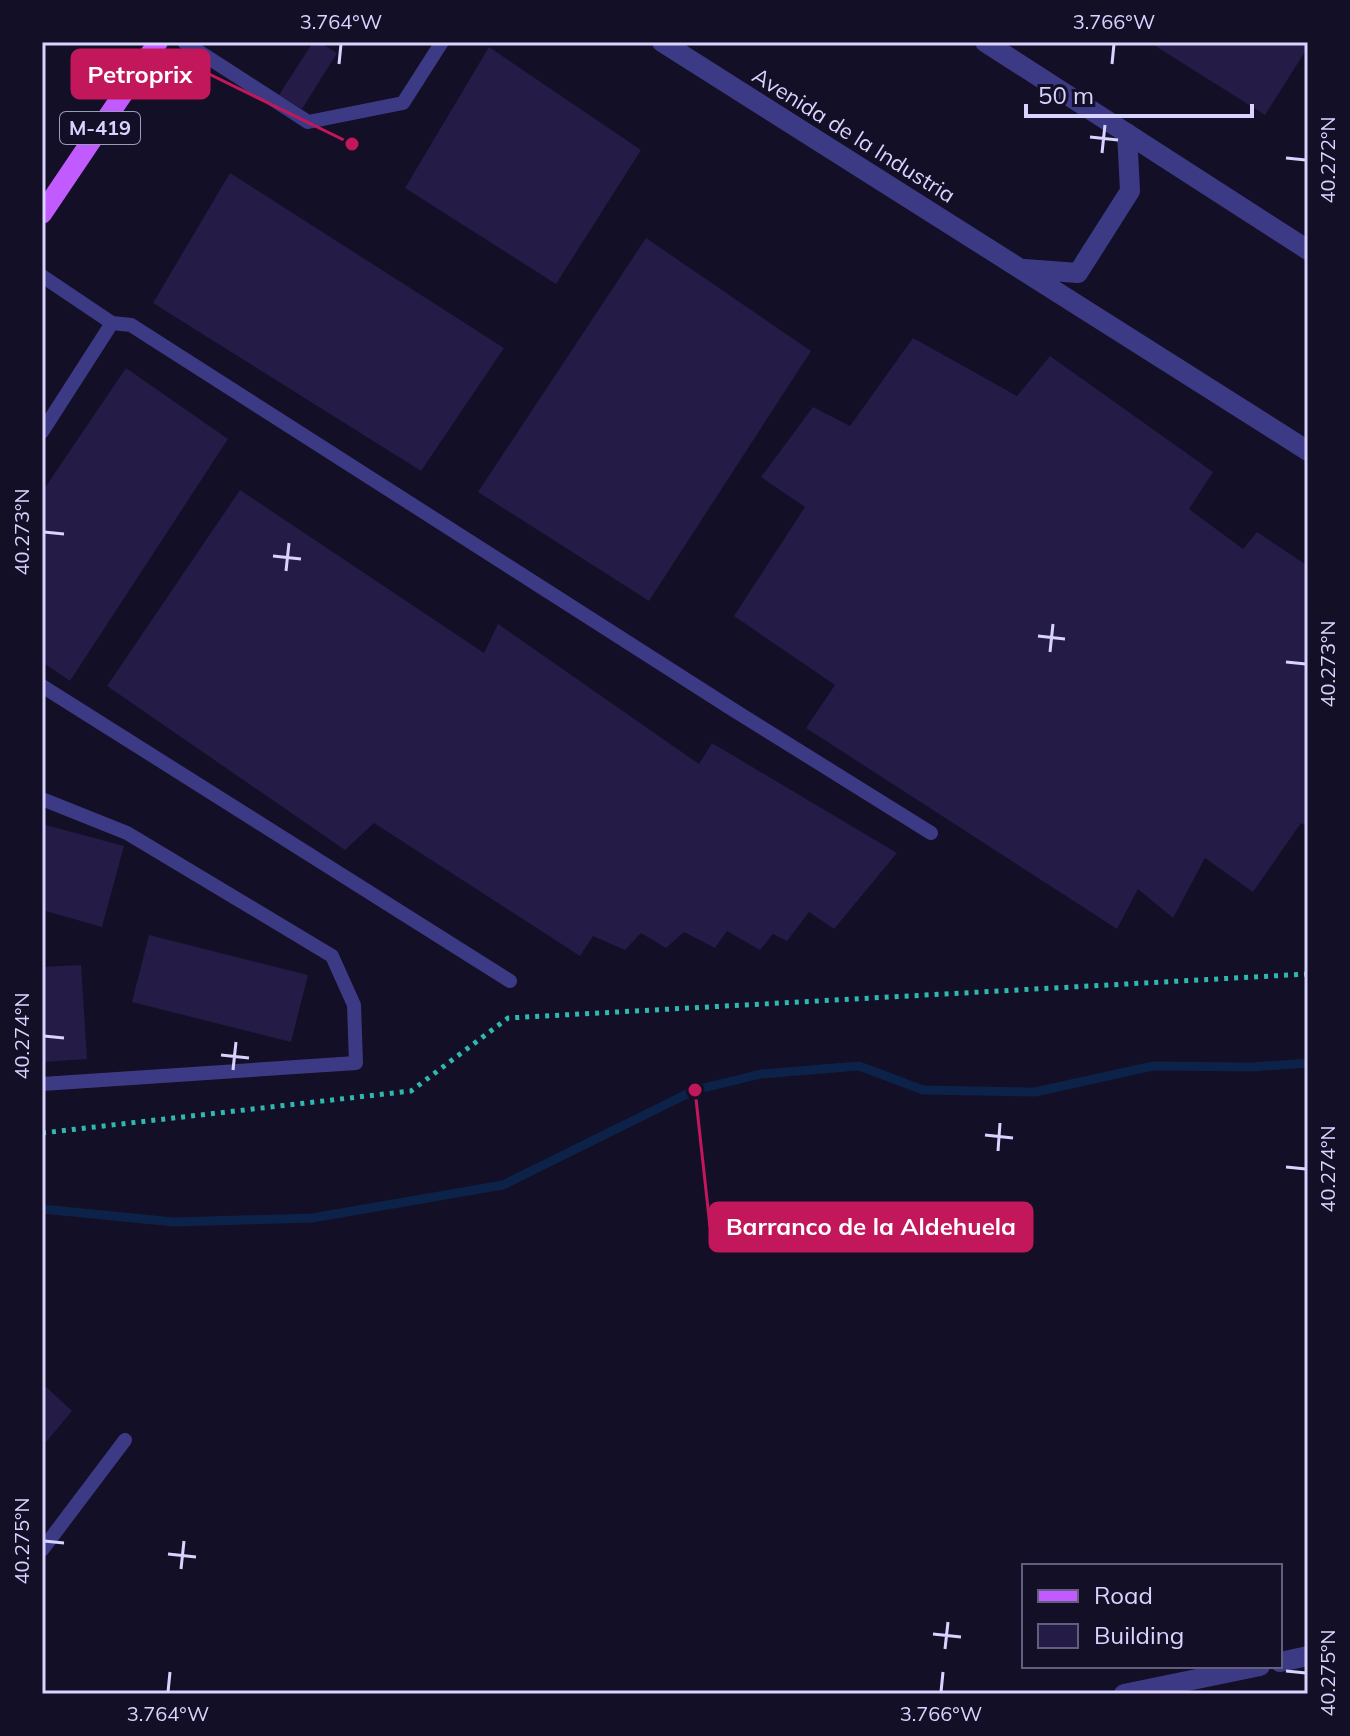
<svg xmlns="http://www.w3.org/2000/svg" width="1350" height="1736" viewBox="0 0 1350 1736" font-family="Mulish,sans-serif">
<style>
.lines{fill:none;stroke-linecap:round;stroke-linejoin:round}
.stream{stroke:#0c2248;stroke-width:9}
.building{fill:#241b47}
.path{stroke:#2fb8b0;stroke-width:5;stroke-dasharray:4 6;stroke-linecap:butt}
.service{stroke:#3d3a85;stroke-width:14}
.minor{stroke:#3d3a85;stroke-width:20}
.primary{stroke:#c25bff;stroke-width:20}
.ticks{fill:none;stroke:#d9d4ff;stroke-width:3}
.labels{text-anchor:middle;stroke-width:6;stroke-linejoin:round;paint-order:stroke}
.shield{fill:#130f26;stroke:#9e99be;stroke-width:2}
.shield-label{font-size:20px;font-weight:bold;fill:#d9d4ff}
.street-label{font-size:22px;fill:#d9d4ff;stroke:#130f26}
.leader{fill:none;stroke:#c2185b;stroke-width:3}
.callout-dot{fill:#c2185b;stroke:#130f26;stroke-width:3}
.callout{fill:#c2185b;stroke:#c2185b;stroke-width:3}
.callout-label{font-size:24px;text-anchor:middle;font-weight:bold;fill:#fff}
.neatline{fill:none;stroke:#d9d4ff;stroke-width:3}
.ticks-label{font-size:20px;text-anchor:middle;fill:#d9d4ff}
</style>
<rect width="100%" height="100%" fill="#130f26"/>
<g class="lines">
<path class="stream" d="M42 1209 174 1222 312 1218 503 1185 695 1090 761 1074 859 1066 923 1090 1035 1092 1153 1066 1252 1067 1308 1063"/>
</g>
<path class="building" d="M313 42H319L337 53 302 109 279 95Z
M1149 42H1308V47L1265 115Z
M489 47 641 150 556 284 405 188Z
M230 173 504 348 421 471 153 303Z
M646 238 811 351 649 601 478 492Z
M913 338 1017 396 1050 356 1213 472 1189 509 1243 549 1257 532 1308 566V827L1301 823 1253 892 1205 858 1173 918 1138 889 1117 929 806 728 835 685 734 616 805 507 761 477 813 407 850 426Z
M126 368 228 439 70 681 42 662V492Z
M240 490 484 653 498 624 699 764 712 743 897 853 834 929 809 912 787 941 773 934 760 950 727 931 715 948 684 932 666 948 641 933 625 950 593 936 580 956 374 823 345 850 107 686Z
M42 824 124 846 102 927 42 910Z
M149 935 308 975 291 1042 132 1002Z
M81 965 87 1059 42 1062V967Z
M42 1383 72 1411 42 1447Z"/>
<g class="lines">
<path class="path" d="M42 1133 411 1091 508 1018 1308 974"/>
<path class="service" d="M184 42 308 122 403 103 442 42
M42 276 112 323 42 432
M112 323 131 325 732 709 931 833
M42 686 510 981
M42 799 127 833 332 956 354 1005 356 1063 42 1084
M42 1550 125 1440"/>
<path class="minor" d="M662 42 1308 451
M985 42 1308 250
M1025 269 1078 273 1130 191 1127 133
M1280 1662 1308 1656
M1124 1694 1260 1666"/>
<path class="primary" d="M42 214 158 42"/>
</g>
<path class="ticks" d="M339 64 341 44M1112 64 1114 44M1090 137 1118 140M1102 153 1105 125M1286 158 1306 160M44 532 64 534M273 556 301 559M286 571 289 543M1038 636 1065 639M1050 652 1053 624M1286 662 1306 664M44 1036 64 1038M221 1055 249 1058M233 1070 236 1042M985 1135 1013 1138M998 1151 1000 1123M1286 1167 1306 1169M44 1541 64 1543M168 1554 196 1557M181 1569 184 1541M933 1634 961 1637M945 1649 948 1622M1286 1671 1306 1673M168 1692 170 1672M941 1692 943 1672"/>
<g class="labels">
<rect class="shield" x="60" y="112" width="80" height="32" rx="6"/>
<g class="shield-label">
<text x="100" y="135">M-419</text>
</g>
<g class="street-label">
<text transform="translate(854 135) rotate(32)" y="8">Avenida de la Industria</text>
</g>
</g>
<path class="leader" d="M352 144L209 74M695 1090L710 1227"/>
<g class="callout-dot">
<circle cx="352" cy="144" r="8"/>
<circle cx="695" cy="1090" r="8"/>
</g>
<g class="callout">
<rect x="72" y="50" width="137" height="48" rx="8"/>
<rect x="710" y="1203" width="322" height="48" rx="8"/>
</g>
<g class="callout-label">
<text x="140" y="83">Petroprix</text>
<text x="871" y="1235">Barranco de la Aldehuela</text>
</g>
<rect width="1350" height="1736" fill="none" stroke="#130f26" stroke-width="88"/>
<rect x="1022" y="1564" width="260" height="104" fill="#130f26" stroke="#625e7d" stroke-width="2"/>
<rect x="1038" y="1590" width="40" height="12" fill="#c25bff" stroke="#625e7d" stroke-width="2"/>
<text x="1094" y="1604" font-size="24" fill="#d9d4ff">Road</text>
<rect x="1038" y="1624" width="40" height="24" fill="#241b47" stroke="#625e7d" stroke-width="2"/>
<text x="1094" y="1644" font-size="24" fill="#d9d4ff">Building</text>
<path d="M1026 104v12h226v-12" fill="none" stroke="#d9d4ff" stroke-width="4"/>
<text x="1038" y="104" font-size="24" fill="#d9d4ff" stroke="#130f26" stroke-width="6" paint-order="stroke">50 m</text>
<rect x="44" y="44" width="1262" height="1648" class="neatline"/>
<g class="ticks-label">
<text x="341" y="29">3.764°W</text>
<text x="1114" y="29">3.766°W</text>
<text transform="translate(1328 160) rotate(-90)" y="7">40.272°N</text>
<text transform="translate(22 532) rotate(-90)" y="7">40.273°N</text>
<text transform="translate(1328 664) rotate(-90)" y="7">40.273°N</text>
<text transform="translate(22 1036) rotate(-90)" y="7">40.274°N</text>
<text transform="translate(1328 1169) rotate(-90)" y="7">40.274°N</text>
<text transform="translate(22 1541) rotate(-90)" y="7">40.275°N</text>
<text transform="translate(1328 1673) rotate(-90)" y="7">40.275°N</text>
<text x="168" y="1721">3.764°W</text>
<text x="941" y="1721">3.766°W</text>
</g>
</svg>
